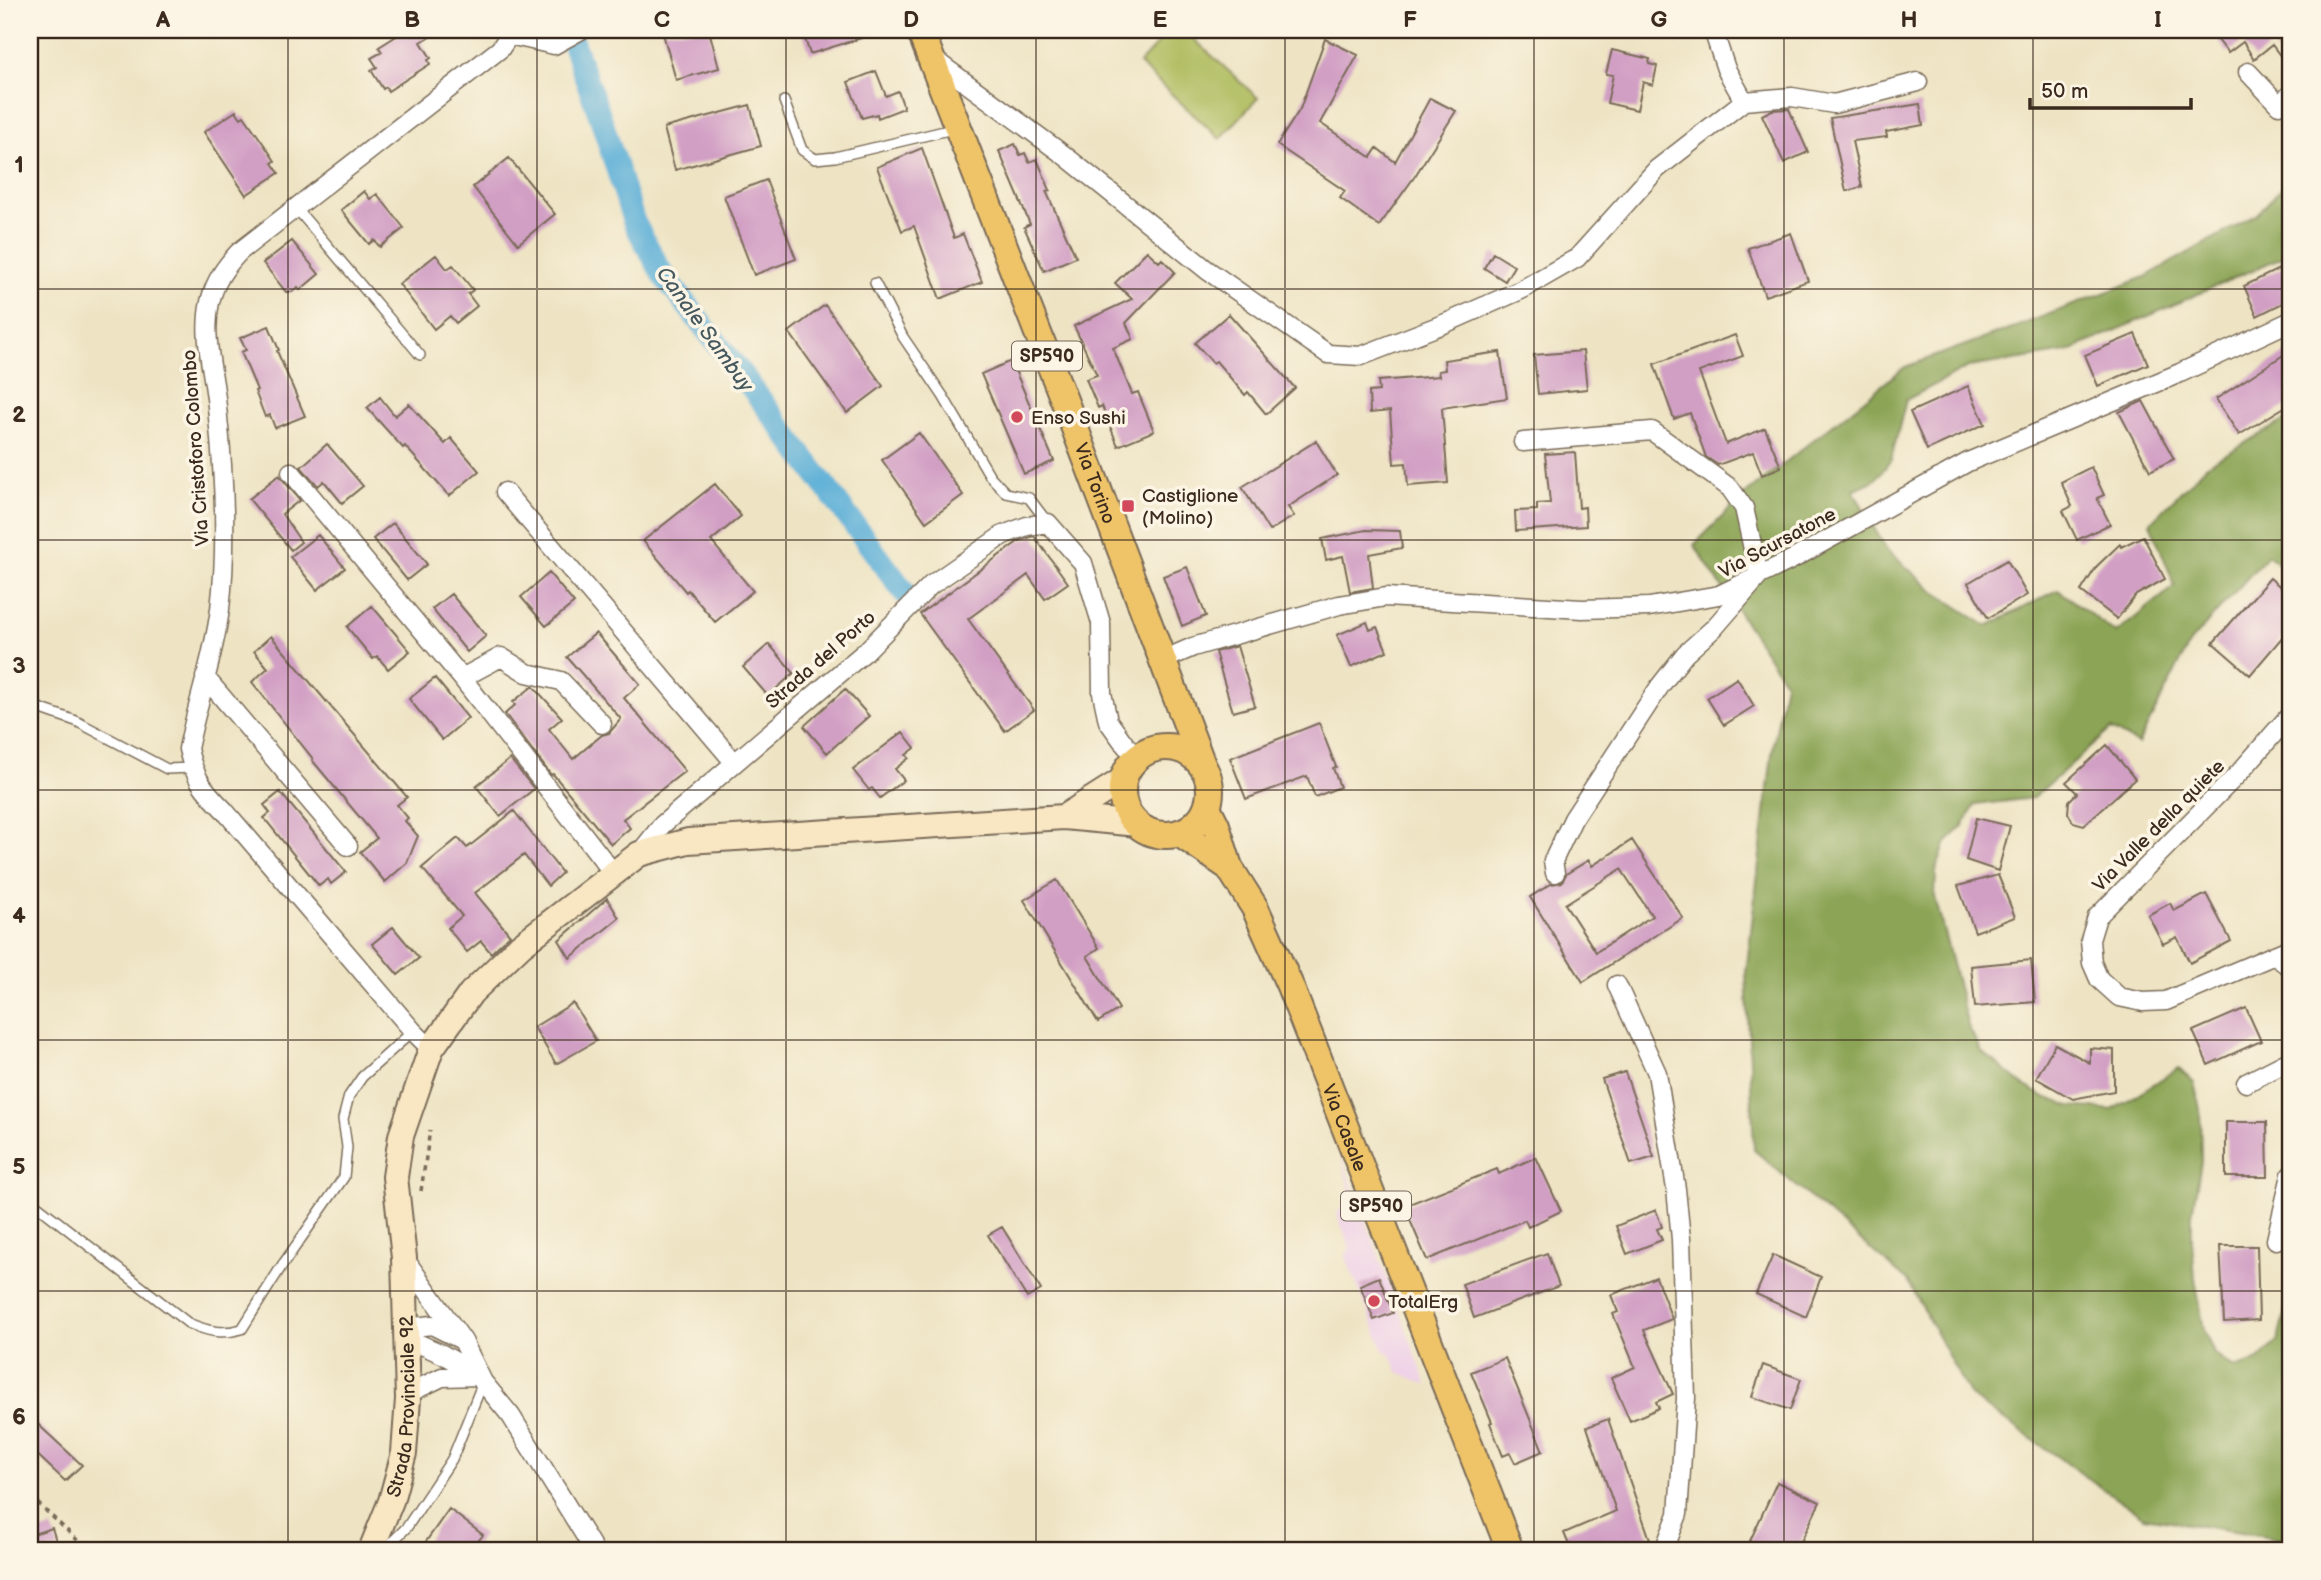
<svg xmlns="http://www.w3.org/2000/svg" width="2321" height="1580" viewBox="0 0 2321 1580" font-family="'Balsamiq Sans',sans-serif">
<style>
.built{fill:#eed0e7}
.green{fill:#afbc5e;stroke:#75733e;stroke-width:2}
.forest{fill:#8ba455;stroke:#63673a;stroke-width:2}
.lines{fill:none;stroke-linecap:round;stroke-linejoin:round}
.canal{stroke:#5bafd7;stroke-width:23}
.building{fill:#d19fc4;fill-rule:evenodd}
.lane-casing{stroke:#7a6b58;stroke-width:12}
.street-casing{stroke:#7a6b58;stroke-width:21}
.secondary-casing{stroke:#7a6b58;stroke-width:28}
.primary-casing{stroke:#7a6b58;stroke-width:30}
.path{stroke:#7a6b58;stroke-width:3.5;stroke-dasharray:5 5;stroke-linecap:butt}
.lane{stroke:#fff;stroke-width:9}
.street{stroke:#fff;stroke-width:18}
.secondary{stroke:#f9e7c3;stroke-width:24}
.primary{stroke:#efc469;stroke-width:26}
.grid{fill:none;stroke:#3b2a1e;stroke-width:2;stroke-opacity:0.55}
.poi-dot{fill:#d1495b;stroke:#fcf5e5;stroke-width:2.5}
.labels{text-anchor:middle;stroke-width:7;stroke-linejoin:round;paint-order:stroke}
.shield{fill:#fcf5e5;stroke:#75675a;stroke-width:2}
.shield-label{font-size:18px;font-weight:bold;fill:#3b2a1e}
.poi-label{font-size:19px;fill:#3b2a1e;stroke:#fcf5e5;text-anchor:start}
.street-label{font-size:19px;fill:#3b2a1e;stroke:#fcf5e5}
.water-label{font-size:21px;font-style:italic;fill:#46595f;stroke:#fcf5e5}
.neatline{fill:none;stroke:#3b2a1e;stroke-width:2.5}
.grid-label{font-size:23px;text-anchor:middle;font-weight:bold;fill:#3b2a1e}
</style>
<rect width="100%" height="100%" fill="#fcf5e5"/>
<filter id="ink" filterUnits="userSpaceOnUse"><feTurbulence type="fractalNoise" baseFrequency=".0143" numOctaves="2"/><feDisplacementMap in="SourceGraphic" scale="14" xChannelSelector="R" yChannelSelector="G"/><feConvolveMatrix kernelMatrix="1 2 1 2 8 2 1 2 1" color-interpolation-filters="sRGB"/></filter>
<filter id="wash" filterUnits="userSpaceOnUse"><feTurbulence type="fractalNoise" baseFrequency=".00686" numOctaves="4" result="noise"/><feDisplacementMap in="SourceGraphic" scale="28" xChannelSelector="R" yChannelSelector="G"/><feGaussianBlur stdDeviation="1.57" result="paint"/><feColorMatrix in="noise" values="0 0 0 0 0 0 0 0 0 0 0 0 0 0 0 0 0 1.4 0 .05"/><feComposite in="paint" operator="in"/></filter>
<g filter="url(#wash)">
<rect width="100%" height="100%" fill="#eee4c4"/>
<path class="built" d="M1340 1153 1427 1385 1398 1372 1391 1355 1384 1351 1345 1256 1350 1248 1337 1214 1351 1195Z"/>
<path class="green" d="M1170 30H1184L1258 98 1220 139 1139 64Z"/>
<path class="forest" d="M2291 178V253L2067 352 1968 367 1906 400 1891 460 1875 480 1853 490 1886 549 1932 590 1987 626 2058 590 2116 633 2175 586 2150 523 2207 465 2291 417V575L2268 555 2191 641 2138 744 2111 729 2033 798 1975 805 1963 826 1945 845 1936 871 1935 897 1968 1026 1981 1051 2023 1085 2047 1098 2070 1106 2112 1110 2179 1068 2194 1082 2200 1109 2201 1162 2192 1214V1241L2195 1278 2204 1330 2214 1354 2234 1368 2259 1360 2277 1342 2284 1318 2291 1254V1540L2144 1517 1970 1396 1908 1281 1754 1150 1746 973 1772 754 1785 682 1694 545 1743 496 1905 367 2029 322 2145 277 2257 214Z"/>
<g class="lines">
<path class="canal" d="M568 30 601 119 634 222 663 275 743 376 905 593"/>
</g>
<g id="blocks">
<path class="building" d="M406 30H441L421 42 431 58 428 60 430 64 388 91 386 87 383 89 371 70 377 67 371 58 382 52 379 47Z
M662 30H709L719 68 676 80Z
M802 30H874V34L810 54Z
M2232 30H2291V70L2272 45 2254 59 2243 42 2228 53 2218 40Z
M1325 39 1358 55 1320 123 1371 157 1377 148 1395 162 1430 98 1456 111 1415 176 1379 226 1340 198 1345 191 1277 145 1300 109Z
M1612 50 1650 59 1649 64 1657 66 1653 85 1643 82 1637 110 1607 103 1613 75 1606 74Z
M876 71 886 96 898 91 904 108 878 118 877 114 862 118 848 82Z
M1920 104 1923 125 1886 132 1887 137 1852 141 1862 187 1846 191 1830 118Z
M750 105 761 146 675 170 664 128Z
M1789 109 1808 152 1784 163 1762 115 1772 110Z
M236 111 241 118 244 116 265 146 275 161 272 163 279 173 246 195 204 132Z
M1015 144 1020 155 1025 153 1029 162 1037 159 1050 190 1046 191 1076 257 1044 271 1024 227 1030 224 999 151Z
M922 148 954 238 963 234 982 282 940 299 914 226 902 231 877 167Z
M509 158 555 214 518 244 473 187Z
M766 180 796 259 754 275 724 196Z
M364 191 370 199 377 194 404 228 380 247 374 240 369 244 341 210Z
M1791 233 1808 281 1765 296 1748 248Z
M292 241 319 274 300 290 298 287 292 292H286L263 263Z
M1147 251 1159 262 1162 259 1175 272 1126 323 1133 339 1113 348 1132 394 1138 392 1154 431 1118 446 1102 406 1098 408 1086 379 1097 375 1074 326 1132 299 1115 283Z
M1493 253 1514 266 1505 281 1484 268Z
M436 255 447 269 453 265 473 290 468 294 477 306 456 323 450 316 434 329 399 284Z
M2291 263V299L2257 316 2244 286Z
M825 305 883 386 847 413 789 332Z
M1229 314 1295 388 1266 414 1248 392 1245 395 1216 361 1213 363 1195 343Z
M269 326 279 350 277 351 305 416 275 428 270 415 265 417 255 391 257 390 241 352 246 350 240 338Z
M2135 334 2148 364 2098 386 2085 355Z
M1735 335 1743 356 1699 372 1726 444 1765 428 1781 467 1762 475 1753 452 1718 465 1706 457 1690 413 1674 419 1654 364Z
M2291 350V403L2239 435 2216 399Z
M1583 351 1587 389 1538 394 1534 355Z
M1500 352 1507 398 1442 408 1448 483 1408 486 1406 463 1394 464 1390 411 1370 413 1369 392 1379 391 1378 381 1439 376 1438 371 1445 370 1444 360Z
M1011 361 1054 461 1024 474 981 374Z
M1968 386 1985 424 1927 450 1910 412Z
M380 397 395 416 409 404 445 444 451 438 479 471 449 496 405 446 403 448 367 408Z
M2143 401 2174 459 2150 471 2119 412Z
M919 433 963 495 926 522 882 460Z
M1316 441 1337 475 1288 507 1294 516 1269 531 1242 487Z
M327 444 363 486 342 503 324 481 318 486 301 467Z
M1575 452 1579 508 1585 507 1586 526 1516 531 1515 511 1537 510V504L1550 503 1545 454Z
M2091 467 2104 495 2097 498 2110 524 2077 540 2063 511 2072 506 2061 482Z
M279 475 300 500 282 514 301 542 291 550 249 499Z
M715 484 741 516 711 541 753 591 715 622 688 590 686 592 643 541Z
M393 523 427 564 407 580 373 539Z
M1366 530 1400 531 1402 548 1369 554 1373 588 1350 592 1343 556 1326 560 1322 539Z
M318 535 345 568 317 590 290 557Z
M1034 536 1068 583 1045 599 1028 575 968 619 1034 710 1005 731 920 614 1019 541Z
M2143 536 2165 579 2136 595 2117 619 2081 591 2097 566 2120 544 2121 547Z
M2007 560 2027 595 1988 618 1968 583Z
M1187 567 1206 616 1182 626 1163 576Z
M549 573 574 603 546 626 521 597Z
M2270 578 2291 596V627L2250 675 2213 643Z
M451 594 486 636 467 652 432 609Z
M372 606 410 651 388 669 377 656 373 659 347 627Z
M1367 622 1370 630 1377 627 1387 651 1351 667 1337 635Z
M596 633 640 684 624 698 685 771 623 819 630 828 611 844 553 774 551 775 505 714 515 705 513 702 533 686 562 718 549 729 573 759 602 735 609 733 621 719 567 657Z
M271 636 407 797 397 805 408 818 405 821 418 836 407 863 385 882 360 852 377 838 312 760 313 759 252 682 268 668 254 651Z
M769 644 794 673 768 696 743 667Z
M1237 646 1255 706 1233 712 1215 652Z
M435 678 468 718 442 740 409 699Z
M1737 678 1754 706 1724 725 1707 698Z
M845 689 869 716 827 753 804 726Z
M1319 723 1336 767 1333 768 1340 787 1315 797 1307 776 1246 799 1230 758Z
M903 732 915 748 906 755 909 758 895 769 904 780 880 798 872 788 869 790 853 770Z
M2107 745 2135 779 2084 825 2073 822 2068 813 2069 801 2077 793 2066 782Z
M510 759 534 789 500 816 476 786Z
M280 792 346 872 331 884 328 879 319 886 264 818 270 813 264 805Z
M514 811 562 873 548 886 524 855 475 893 510 935 491 953 481 941 467 952 448 928 462 916 422 868 458 838 467 848Z
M1976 818 2010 826 1998 871 1966 860Z
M1632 840 1683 918 1583 982 1530 897 1551 884 1562 882 1566 874 1589 860 1592 866ZM1621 869 1652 916 1596 952 1565 904Z
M1998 875 2015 917 1975 932 1958 886Z
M1057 880 1099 948 1087 956 1119 1009 1098 1022 1024 900Z
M2206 894 2231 941 2190 963 2177 937 2163 944 2148 915 2170 903 2174 911Z
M607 898 619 918 570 958 559 940Z
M393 927 419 958 398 975 372 944Z
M2031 960 2035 1002 1975 1007 1971 966Z
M573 1003 596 1041 556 1064 534 1027Z
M2246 1008 2261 1041 2208 1065 2193 1031Z
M2055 1044 2090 1063V1048L2114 1050V1091L2073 1099 2036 1078Z
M1625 1072 1654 1157 1631 1164 1602 1079Z
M2226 1122H2267L2268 1177H2226Z
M1536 1157 1561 1211 1528 1227 1525 1220 1427 1260 1404 1206 1497 1169 1499 1174Z
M1656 1210 1662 1227 1657 1229 1662 1240 1627 1254 1616 1226Z
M1002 1227 1041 1290 1027 1298 988 1235Z
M2220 1246H2257L2259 1320 2224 1322Z
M1547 1253 1559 1286 1474 1318 1462 1284Z
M1773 1255 1821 1277 1806 1317 1756 1294Z
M1379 1277 1393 1313 1374 1320 1360 1285Z
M1656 1277 1672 1319 1644 1330 1673 1394 1656 1402 1659 1408 1630 1421 1611 1378 1635 1367 1613 1314 1618 1312 1611 1295Z
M1505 1358 1543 1451 1515 1463 1510 1453 1503 1456 1490 1423 1492 1422 1471 1372Z
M1763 1365 1801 1379 1790 1410 1752 1397Z
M30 1417 82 1465 65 1481 30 1448Z
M1608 1419 1653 1548V1550H1571L1564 1533 1616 1511 1587 1427Z
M1777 1482 1820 1502 1797 1550H1764L1749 1543Z
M449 1509 483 1535 471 1550H420Z
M52 1528 59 1550H30V1535Z"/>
</g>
</g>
<g filter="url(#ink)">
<use href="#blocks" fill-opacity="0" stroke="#7a6b58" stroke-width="2"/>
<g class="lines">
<g class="lane-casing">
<path id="lane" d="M784 101 802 150 815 159 835 157 957 128
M296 208 420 355
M875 283 903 337 943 396 990 476 1006 493 1029 498 1048 523
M30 705 76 721 167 769 192 768
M30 1200 188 1323C207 1331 221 1335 242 1329L281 1267 344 1177 347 1147 343 1119 349 1096 362 1077 413 1031
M384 1550 407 1527 452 1459 483 1382"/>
</g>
<g class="street-casing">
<path id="street" d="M509 35 554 45 581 30
M932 58 1064 155 1207 270 1328 354 1361 356 1446 323 1521 290 1577 258 1657 169 1744 101 1726 69 1713 30
M2248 72 2279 105 2291 94
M1744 101 1792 97 1834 104 1918 82
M1523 442 1652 431 1730 488 1744 508 1759 576 1714 628 1685 654 1660 686 1573 819 1553 861 1555 873
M291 472 462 678
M505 492 734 762
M1163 660 1193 647 1339 605 1386 597 1582 609 1649 607 1719 595 1793 559 1968 462 2180 373 2291 321
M205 677 348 846
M2291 714 2240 772 2097 917 2090 940 2092 963 2099 979 2119 997 2143 1002 2166 1001 2291 948
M602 724 561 681 527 673 501 657 462 678 614 874
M639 854 662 825 866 651 931 585 1003 535 1027 526 1048 523 1083 563 1101 623 1102 693 1108 721 1126 746 1139 756
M2274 955 2291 968
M1617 985 1657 1073 1676 1189 1681 1239 1686 1398 1678 1514 1664 1550
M431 1049 413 1031 224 810C203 789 195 779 188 749 197 703 214 657 220 609 228 543 224 473 217 407 214 373 202 337 210 302 215 281 225 267 239 252L500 49 513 30
M2246 1083 2291 1060
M2276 1240 2291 1175
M404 1258 463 1341 483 1382 511 1416 594 1550
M405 1328 432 1325 460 1339
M406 1338 442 1354 480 1376
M407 1394 442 1377 480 1376"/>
</g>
<g class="secondary-casing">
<g id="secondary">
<path d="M1064 817 1124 779"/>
<path id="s1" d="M371 1550 391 1501 404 1453 408 1399 404 1258 395 1177 401 1136 431 1049 471 993 521 945 639 854 688 841 1064 817 1138 824"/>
</g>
</g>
<g class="primary-casing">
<g id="primary">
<path id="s2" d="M920 30 1071 418 1203 767"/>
<circle cx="1166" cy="791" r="44"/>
<path id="s3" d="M1207 807 1216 825 1229 867 1255 908 1290 986 1510 1550"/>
<path d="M1179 833 1229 867"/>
</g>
</g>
<path class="path" d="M421 1191 430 1130
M30 1496 88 1550"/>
<use href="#lane" class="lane"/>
<use href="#street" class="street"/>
<use href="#secondary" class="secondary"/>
<use href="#primary" class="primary"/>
</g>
</g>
<path class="grid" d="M288 30V1550M537 30V1550M786 30V1550M1036 30V1550M1285 30V1550M1534 30V1550M1784 30V1550M2033 30V1550M30 289H2291M30 540H2291M30 790H2291M30 1040H2291M30 1291H2291"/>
<g class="poi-dot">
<circle cx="1017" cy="417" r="7"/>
<rect x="1121" y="499" width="14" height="14" rx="3.5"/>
<circle cx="1374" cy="1301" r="7"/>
</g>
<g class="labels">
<g class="shield">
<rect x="1012" y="341.5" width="70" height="29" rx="5"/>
<rect x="1341" y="1191.5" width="70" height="29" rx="5"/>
</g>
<g class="shield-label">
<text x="1047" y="362">SP590</text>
<text x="1376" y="1212">SP590</text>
</g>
<g class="poi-label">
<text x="1031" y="424">Enso Sushi</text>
<text x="1142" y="502">Castiglione<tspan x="1142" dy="22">(Molino)</tspan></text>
<text x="1388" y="1308">TotalErg</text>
</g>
<g class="street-label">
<text transform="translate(195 448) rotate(-94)" y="7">Via Cristoforo Colombo</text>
<text dy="7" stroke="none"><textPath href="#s2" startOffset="486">Via Torino</textPath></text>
<text transform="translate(1777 542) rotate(-28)" y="7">Via Scursatone</text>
<text transform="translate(820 659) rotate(-41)" y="7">Strada del Porto</text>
<text transform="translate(2158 825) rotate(-45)" y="7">Via Valle della quiete</text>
<text dy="7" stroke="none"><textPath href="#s3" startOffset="350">Via Casale</textPath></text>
<text dy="7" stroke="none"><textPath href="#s1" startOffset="149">Strada Provinciale 92</textPath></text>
</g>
<g class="water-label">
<text transform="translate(705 329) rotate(54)" y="7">Canale Sambuy</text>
</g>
</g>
<rect width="2321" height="1580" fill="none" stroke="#fcf5e5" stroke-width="77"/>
<path d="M2030 98v10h161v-10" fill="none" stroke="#3b2a1e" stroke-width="3.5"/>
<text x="2041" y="98" font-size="21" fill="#3b2a1e" stroke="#fcf5e5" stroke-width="5" paint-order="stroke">50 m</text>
<rect x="38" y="38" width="2244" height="1504" class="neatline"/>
<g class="grid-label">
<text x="163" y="27">A</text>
<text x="412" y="27">B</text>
<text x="662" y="27">C</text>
<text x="911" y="27">D</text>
<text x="1160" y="27">E</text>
<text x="1410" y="27">F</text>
<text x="1659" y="27">G</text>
<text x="1909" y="27">H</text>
<text x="2158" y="27">I</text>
<text x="19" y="172">1</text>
<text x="19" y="422">2</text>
<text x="19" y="673">3</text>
<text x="19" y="923">4</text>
<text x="19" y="1174">5</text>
<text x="19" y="1424">6</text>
</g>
</svg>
